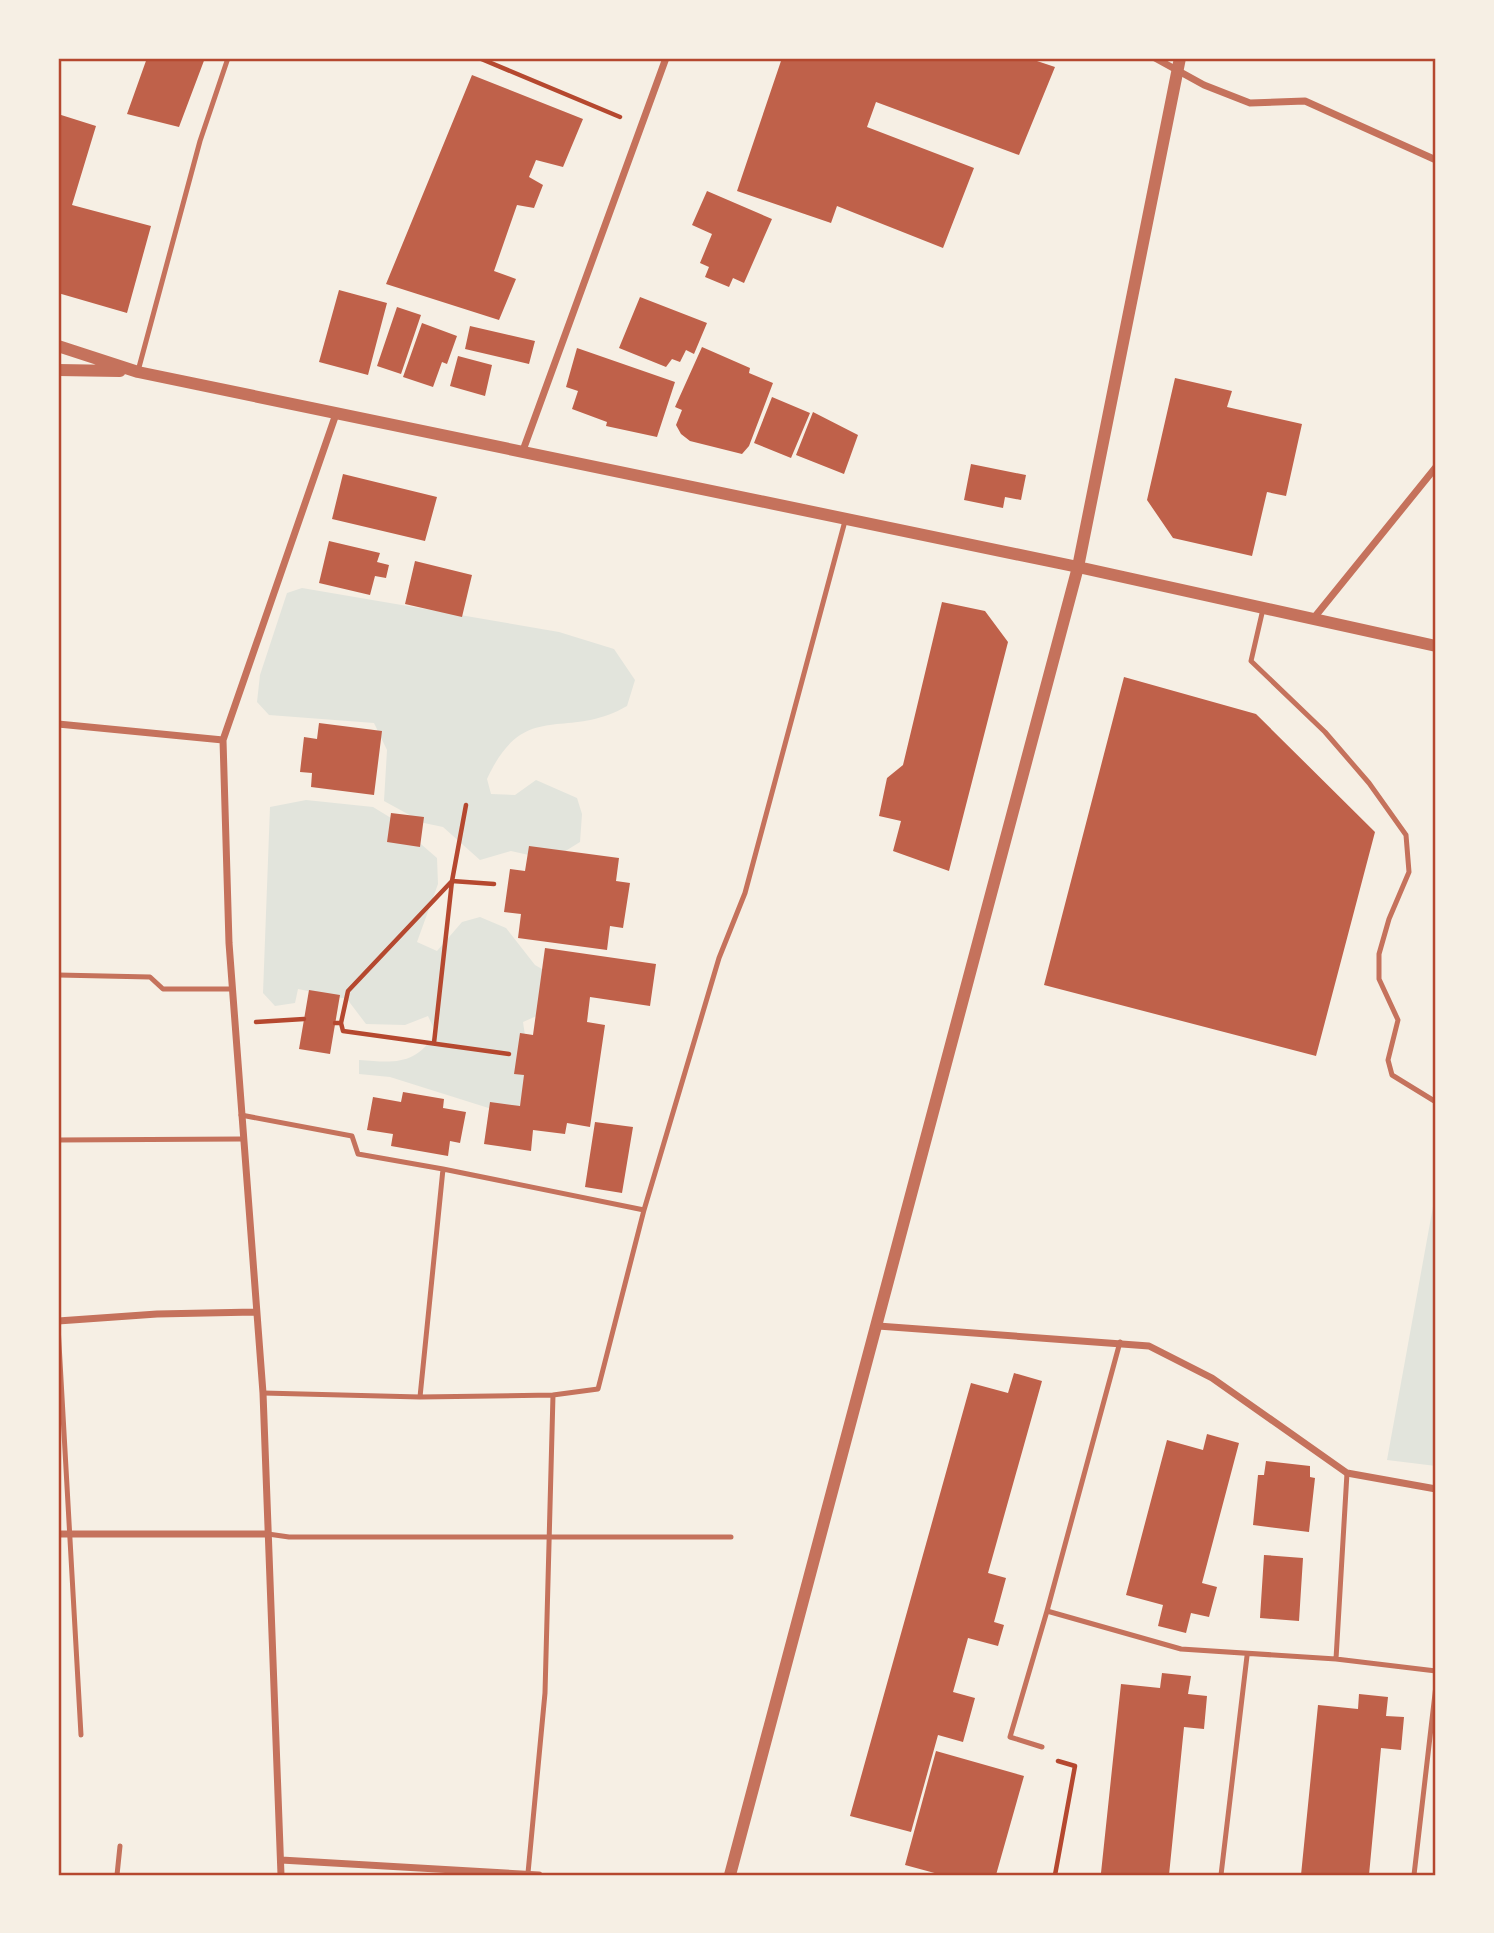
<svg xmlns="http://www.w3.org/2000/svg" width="1494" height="1933" viewBox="0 0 1494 1933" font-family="Quicksand,sans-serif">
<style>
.green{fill:#e2e4dc}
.building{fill:#bf614a}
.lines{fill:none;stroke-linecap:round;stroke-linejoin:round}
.path{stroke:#b5482f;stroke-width:4.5}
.service{stroke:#c5725c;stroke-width:5}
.minor{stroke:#c5725c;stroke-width:7}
.tertiary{stroke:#c5725c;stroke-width:12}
.neatline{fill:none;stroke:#b5482f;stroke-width:2.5}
</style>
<rect width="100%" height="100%" fill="#f6efe4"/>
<path class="green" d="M302 588 559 632 614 649 635 680 627 706C565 742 525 697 487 779L491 794 515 795 536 780 577 798 582 814 580 842 551 860 511 851 480 860 443 827 424 823 384 801 387 750 374 723 269 715 257 702 260 675 287 593Z
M306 800 373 807 391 818 437 858 438 884 417 942 437 951 462 922 480 917 506 928 535 965 554 976 550 1010 523 1022 532 1083 514 1116 390 1077 359 1074V1060C396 1063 415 1065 436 1033L428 1016 405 1025 366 1024 347 999 298 989 295 1003 275 1006 263 993 270 807Z
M1436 1190V1466L1387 1460Z"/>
<path class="building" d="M147 58H205L179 127 127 114Z
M782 58H1028L1055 67 1019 155 876 102 867 127 974 168 943 248 837 206 831 223 737 191Z
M472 75 583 119 563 167 536 160 529 177 543 185 534 208 517 205 494 271 516 279 499 320 386 284Z
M58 114 96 126 72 205 151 226 127 313 58 293Z
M707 191 772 219 744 283 733 278 729 287 705 277 709 267 700 263 712 234 692 225Z
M339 290 387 303 368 375 319 362Z
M640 297 707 323 694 354 686 350 680 362 672 359 666 367 619 348Z
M397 307 421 315 401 374 377 366Z
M422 323 457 336 447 364 442 362 433 387 403 377Z
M470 326 535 341 529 364 465 349Z
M702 347 750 368 749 373 773 383 749 446 742 454 690 441 681 434 676 425 682 410 675 407Z
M577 348 675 382 657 437 606 426 607 422 572 409 578 391 566 387Z
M458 356 492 365 485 396 450 386Z
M1175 378 1232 391 1227 407 1302 424 1286 496 1267 492 1252 556 1173 538 1147 500Z
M772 397 810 413 791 458 754 443Z
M813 412 858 435 844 474 796 455Z
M971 464 1026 475 1021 500 1005 497 1003 508 964 500Z
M343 474 437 497 425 541 332 519Z
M329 541 380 553 377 562 389 565 386 578 375 576 370 595 319 583Z
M415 561 472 575 462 617 405 604Z
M942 602 985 611 1008 642 949 871 893 851 901 821 879 816 887 778 903 765Z
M1124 677 1256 714 1375 832 1316 1056 1044 985Z
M319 723 382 731 374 795 311 787 312 773 300 772 304 737 317 739Z
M391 813 424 817 420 847 387 842Z
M529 846 619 858 616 881 630 883 623 928 610 926 607 950 518 938 521 914 504 912 510 869 525 871Z
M545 948 656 964 650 1006 590 997 587 1022 605 1025 590 1127 567 1123 565 1134 533 1130 531 1151 484 1144 490 1102 520 1106 524 1075 514 1074 520 1033 533 1035Z
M309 990 340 995 330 1054 299 1049Z
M403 1092 444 1099 443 1108 466 1112 460 1143 450 1141 448 1156 391 1146 393 1134 367 1130 373 1097 401 1102Z
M595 1122 633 1127 622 1193 585 1187Z
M1014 1373 1042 1381 988 1573 1006 1578 994 1622 1004 1625 998 1646 968 1638 953 1692 975 1698 963 1742 938 1735 911 1832 850 1816 971 1383 1008 1393Z
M1207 1434 1239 1443 1202 1583 1217 1587 1209 1617 1191 1613 1186 1633 1158 1626 1163 1605 1126 1595 1167 1440 1203 1450Z
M1266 1461 1310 1466V1477L1315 1478 1309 1532 1253 1525 1258 1475H1264Z
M1264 1555 1303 1558 1299 1621 1260 1618Z
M1162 1673 1191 1676 1188 1694 1207 1696 1204 1729 1184 1727 1169 1875 1101 1873 1121 1684 1160 1688Z
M1359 1694 1388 1697 1386 1716 1404 1717 1401 1750 1381 1748 1369 1875H1301L1318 1705 1358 1709Z
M936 1751 1024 1776 996 1875H942L905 1865Z"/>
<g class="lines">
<path class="path" d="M479 58 620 117
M256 1022 304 1019
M335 1023H341L348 991 452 881 494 884
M341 1023 343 1031 509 1054
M434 1043 452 881 466 805
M1055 1875 1075 1766 1058 1761"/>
<path class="service" d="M138 371 200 141 228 58
M1263 609 1251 661 1325 732 1369 783 1406 835 1409 872 1389 919 1379 954V979L1398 1020 1388 1060 1392 1075 1436 1102
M58 975 150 977 163 989H232
M241 1115 352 1136 358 1154 443 1169 420 1397
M58 1140 242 1139
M443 1169 644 1210
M58 1326 81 1735
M1120 1342 1047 1611 1181 1649 1336 1659 1436 1671
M263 1393 420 1397 553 1395
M268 1534 289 1537H731
M1336 1659 1347 1473
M1042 1747 1010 1737 1047 1611
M528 1873 545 1693 553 1395 598 1389 644 1210 719 958 745 893 845 521
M117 1875 120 1846
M1221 1875 1247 1656
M1414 1875 1436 1685"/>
<path class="minor" d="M1155 58 1204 85 1250 103 1305 101 1436 160
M522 453 666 58
M1313 619 1436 467
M58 724 223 740
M58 1321 157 1314 255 1312
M878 1326 1149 1346 1212 1378 1347 1473 1436 1489
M58 1534H268
M281 1860 539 1875
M281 1875 263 1393 229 943 223 740 336 414"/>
<path class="tertiary" d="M58 346 138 372 1078 567 1436 646
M58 370 120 371
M730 1875 1078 567 1180 58"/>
</g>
<rect width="1494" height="1933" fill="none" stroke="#f6efe4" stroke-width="119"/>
<rect x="60" y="60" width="1374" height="1814" class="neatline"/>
</svg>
